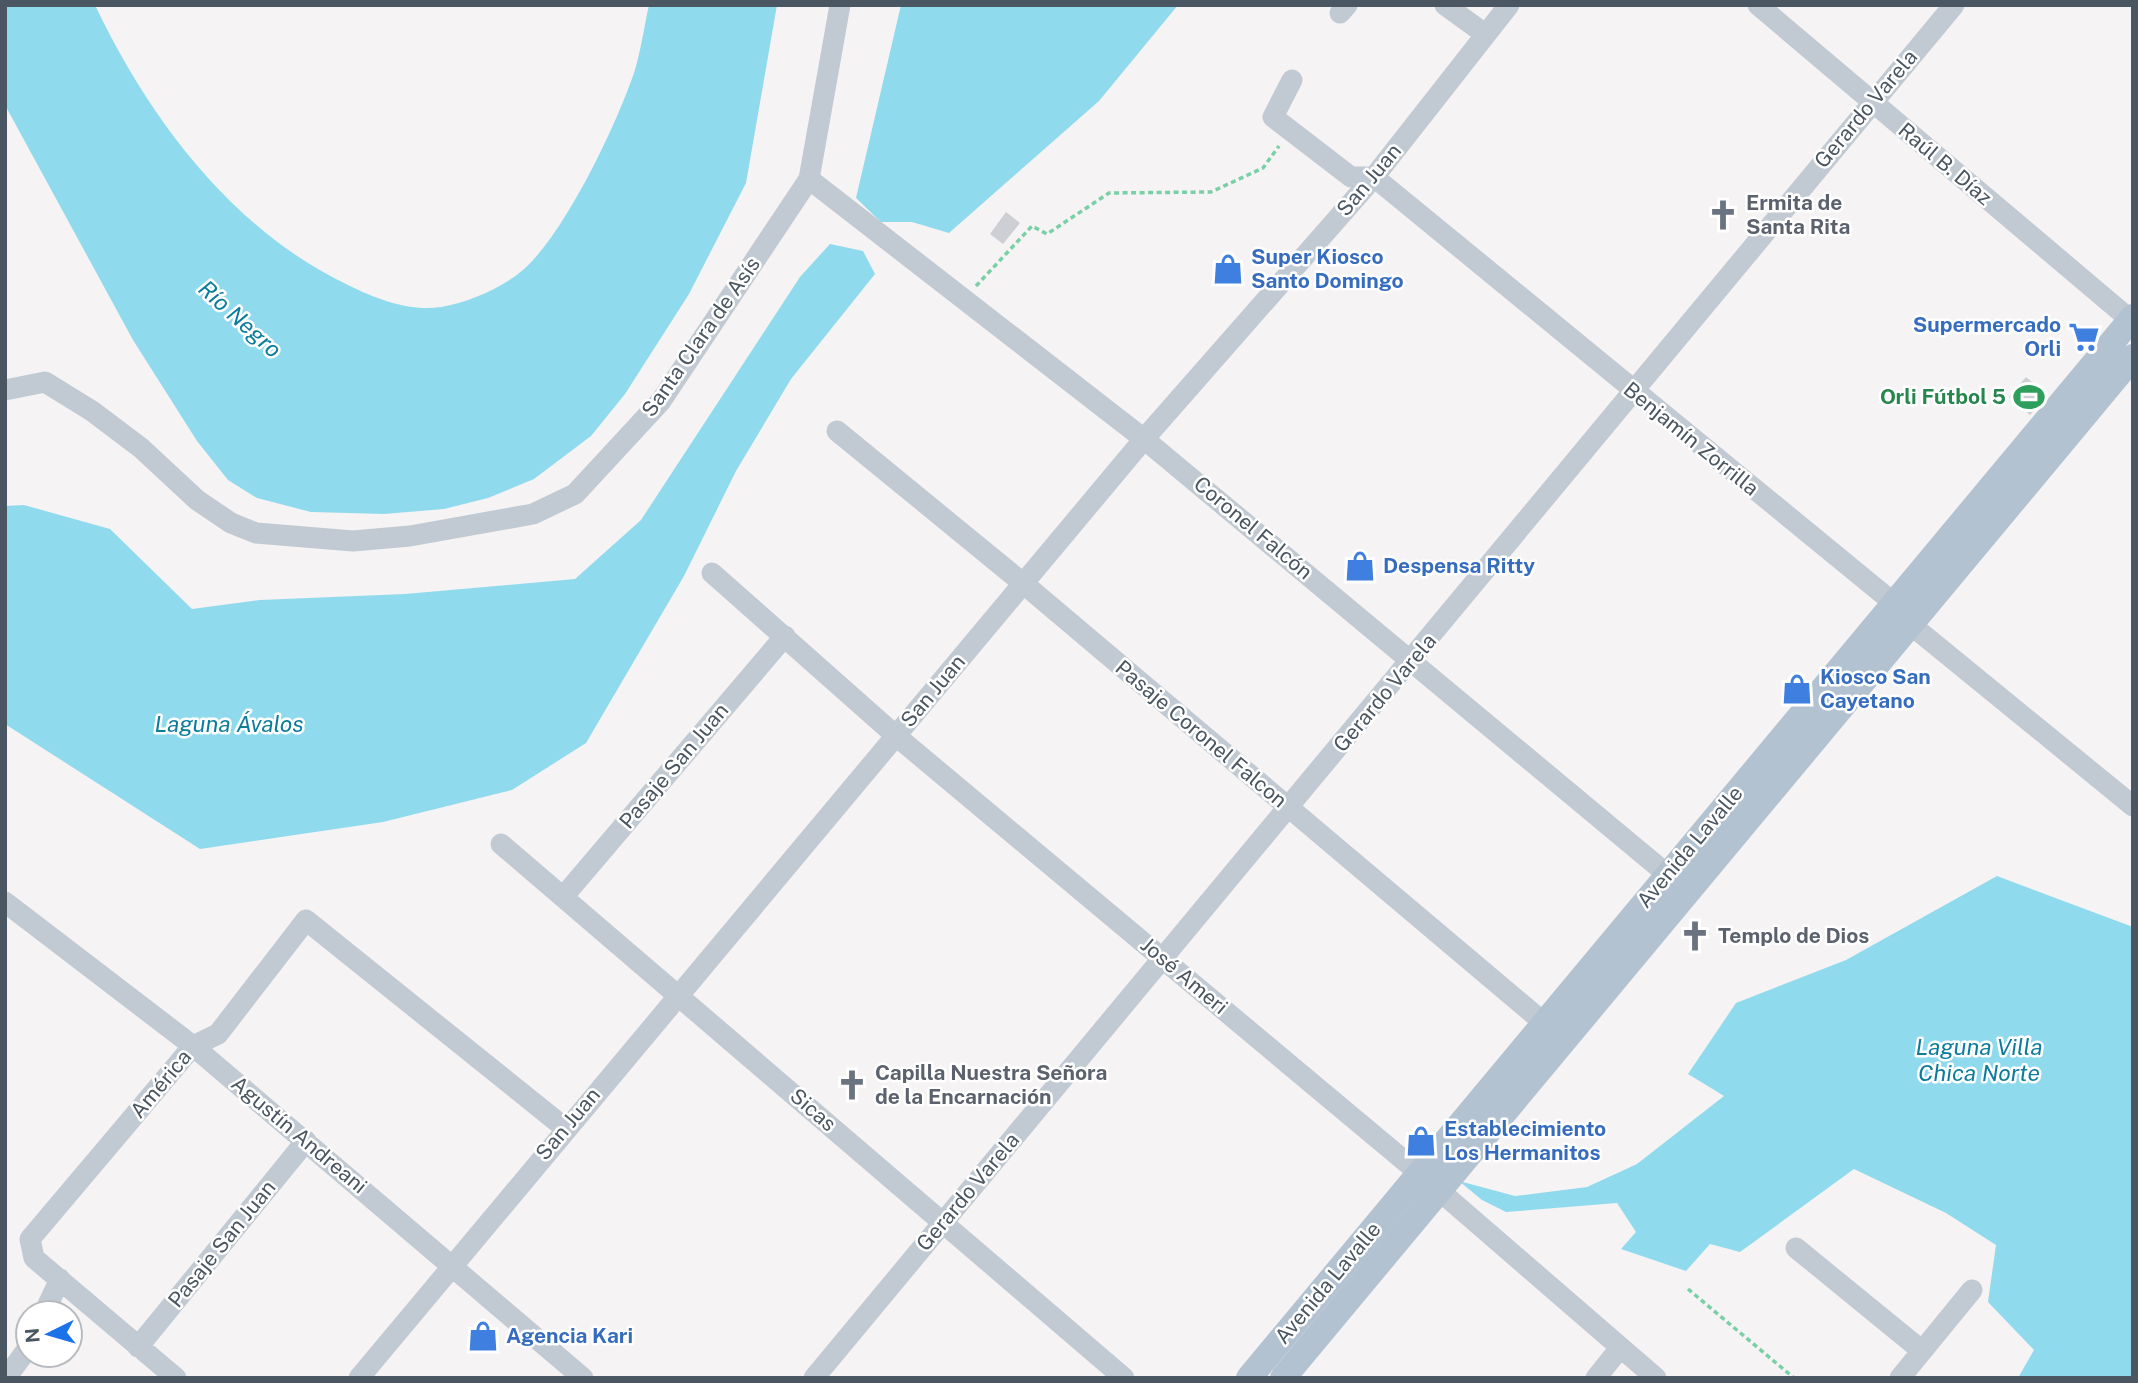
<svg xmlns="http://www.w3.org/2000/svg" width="2138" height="1383" viewBox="0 0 2138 1383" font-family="'Public Sans',sans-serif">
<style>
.water{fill:#90daee}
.building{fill:#cdcfd5}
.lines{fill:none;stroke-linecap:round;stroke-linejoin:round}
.path{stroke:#7ad0a6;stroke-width:3.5;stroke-dasharray:5 3.5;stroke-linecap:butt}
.minor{stroke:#c1cad2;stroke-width:21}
.major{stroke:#b3c2d1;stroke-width:26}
.labels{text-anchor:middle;stroke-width:5;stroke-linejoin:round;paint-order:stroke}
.street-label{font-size:21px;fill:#4a5661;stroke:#fff}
.worship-label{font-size:21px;font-weight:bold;fill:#5b616d;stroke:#fff;text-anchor:start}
.shop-label{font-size:21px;font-weight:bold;fill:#366cbe;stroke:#fff;text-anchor:start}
.leisure-label{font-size:21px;font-weight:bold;fill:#27864d;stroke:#fff;text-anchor:end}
.water-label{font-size:23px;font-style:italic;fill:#0c7c9b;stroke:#fff}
</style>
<rect width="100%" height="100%" fill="#f5f3f3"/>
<path class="water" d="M5 5H95C150 120 233 231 350 286 376 299 411 312 441 307 469 302 502 288 523 270 565 233 616 126 634 73 641 51 644 27 649 5H777L746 183 689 294 625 394 591 436 534 479 488 498 444 509 384 514 311 512 257 498 228 480 197 441 133 340 5 105Z
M901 5H1178L1099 101 949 233 912 222H881L856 198Z
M830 244 863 251 875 274 791 379 736 471 684 576 586 743 512 790 383 822 200 849 5 724V506L24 505 110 529 192 609 260 600 405 594 575 579 641 520 800 277Z
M1997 876 2133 927V1378H2018L2034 1350 1988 1302 1996 1245 1946 1213 1854 1169 1740 1252 1710 1244 1686 1271 1621 1249 1636 1232 1617 1203 1506 1212 1482 1200 1459 1181 1515 1196 1587 1187 1637 1164 1724 1096 1688 1074 1736 1003 1846 960Z"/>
<path class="building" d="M1006 212 1020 223 1003 244 990 234Z
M2026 377 2047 395 2030 415 2009 397Z"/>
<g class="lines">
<path class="path" d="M976 286 1032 226 1047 234 1109 193 1211 192 1263 168 1279 146
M1688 1289 1794 1378"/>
<path class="minor" d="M1445 5 1485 34
M1758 5 2133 322
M1340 13 1347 5
M1292 80 1273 117 1351 177H1374L1895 604 1910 624 2133 806
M809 179 1144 439 1680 885
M5 390 45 382 92 411 141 448 197 500 231 523 256 533 353 541 410 536 533 514 575 494 661 401 809 179 840 5
M837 431 1024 584 1556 1033
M712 573 895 735 1419 1173 1656 1378
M501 844 1124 1378
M563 897 785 636
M5 902 193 1046 583 1378
M1796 1248 1921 1350
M44 1313 60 1279
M138 1347 306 1141
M6 1378 28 1348
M176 1378 34 1258 30 1239 193 1046 218 1034 306 920 565 1128
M359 1378 1144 439 1374 177 1509 5
M814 1378 1954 5
M1596 1378 1620 1348
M1900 1378 1972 1290"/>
<path class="major" d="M1249 1378 2133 317
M1283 1378 2133 357"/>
</g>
<defs>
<g id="church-bare" transform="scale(2.415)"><path d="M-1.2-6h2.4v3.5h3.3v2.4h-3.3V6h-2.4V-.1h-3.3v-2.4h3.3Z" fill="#6b7280" stroke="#fff" stroke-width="2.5" paint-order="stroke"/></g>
<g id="shop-bare" transform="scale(2.415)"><path d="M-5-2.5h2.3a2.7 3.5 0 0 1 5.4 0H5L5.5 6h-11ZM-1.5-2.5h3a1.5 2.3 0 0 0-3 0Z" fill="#3f7fe0" stroke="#fff" stroke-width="2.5" paint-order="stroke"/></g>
<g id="supermarket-bare" transform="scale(2.415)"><path d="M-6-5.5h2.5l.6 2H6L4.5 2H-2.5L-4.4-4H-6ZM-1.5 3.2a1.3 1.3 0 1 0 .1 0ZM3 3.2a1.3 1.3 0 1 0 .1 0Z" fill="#3f7fe0" stroke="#fff" stroke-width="2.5" paint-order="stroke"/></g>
<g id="stadium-bare" transform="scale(2.415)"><path d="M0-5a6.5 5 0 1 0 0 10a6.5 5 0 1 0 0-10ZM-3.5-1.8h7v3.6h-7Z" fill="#2e9e5b" stroke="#fff" stroke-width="2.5" paint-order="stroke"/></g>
</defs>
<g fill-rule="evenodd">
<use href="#church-bare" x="1723" y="215"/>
<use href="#shop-bare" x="1228" y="269"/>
<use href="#supermarket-bare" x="2084" y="337"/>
<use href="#stadium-bare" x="2029" y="397"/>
<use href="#shop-bare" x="1360" y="566"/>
<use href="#shop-bare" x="1797" y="689"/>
<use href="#church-bare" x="1695" y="936"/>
<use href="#church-bare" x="852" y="1085"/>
<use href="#shop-bare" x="1421" y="1141"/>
<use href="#shop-bare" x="483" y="1336"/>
</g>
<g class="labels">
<g class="street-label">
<text transform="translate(1866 109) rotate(-50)" y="7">Gerardo Varela</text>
<text transform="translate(1945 164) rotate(40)" y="7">Raúl B. Díaz</text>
<text transform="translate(1369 180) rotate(-50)" y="7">San Juan</text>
<text transform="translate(701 337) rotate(-55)" y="7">Santa Clara de Asís</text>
<text transform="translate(1691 439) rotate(39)" y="7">Benjamín Zorrilla</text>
<text transform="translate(1253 528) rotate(40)" y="7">Coronel Falcón</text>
<text transform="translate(933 691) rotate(-50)" y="7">San Juan</text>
<text transform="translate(1385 693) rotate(-50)" y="7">Gerardo Varela</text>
<text transform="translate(1201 734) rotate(40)" y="7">Pasaje Coronel Falcon</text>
<text transform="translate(674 766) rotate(-50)" y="7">Pasaje San Juan</text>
<text transform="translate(1690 847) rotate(-50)" y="7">Avenida Lavalle</text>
<text transform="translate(1184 976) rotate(40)" y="7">José Ameri</text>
<text transform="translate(161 1084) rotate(-50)" y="7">América</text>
<text transform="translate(813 1110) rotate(41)" y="7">Sicas</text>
<text transform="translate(568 1124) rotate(-50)" y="7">San Juan</text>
<text transform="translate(299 1135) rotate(40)" y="7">Agustín Andreani</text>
<text transform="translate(968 1192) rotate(-50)" y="7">Gerardo Varela</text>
<text transform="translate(222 1244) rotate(-51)" y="7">Pasaje San Juan</text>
<text transform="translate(1328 1283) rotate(-50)" y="7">Avenida Lavalle</text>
</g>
<g class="worship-label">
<text x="1746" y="210">Ermita de<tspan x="1746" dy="24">Santa Rita</tspan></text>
<text x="1718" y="943">Templo de Dios</text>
<text x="875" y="1080">Capilla Nuestra Señora<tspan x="875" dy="24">de la Encarnación</tspan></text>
</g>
<g class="shop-label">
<text x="1251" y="264">Super Kiosco<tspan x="1251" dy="24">Santo Domingo</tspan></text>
<text x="2061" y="332" text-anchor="end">Supermercado<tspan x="2061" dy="24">Orli</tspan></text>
<text x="1383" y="573">Despensa Ritty</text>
<text x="1820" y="684">Kiosco San<tspan x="1820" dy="24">Cayetano</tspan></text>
<text x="1444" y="1136">Establecimiento<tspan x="1444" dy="24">Los Hermanitos</tspan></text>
<text x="506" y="1343">Agencia Kari</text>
</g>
<g class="leisure-label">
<text x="2006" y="404">Orli Fútbol 5</text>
</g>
<g class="water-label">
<text transform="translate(240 319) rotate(42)" y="8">Río Negro</text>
<text x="229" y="732">Laguna Ávalos</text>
<text x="1979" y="1055">Laguna Villa<tspan x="1979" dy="26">Chica Norte</tspan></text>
</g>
</g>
<rect width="2138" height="1383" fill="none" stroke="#4a5661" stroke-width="14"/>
<g transform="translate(49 1334) rotate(265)"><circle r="33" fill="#ffffff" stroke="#b7bbc0" stroke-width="2"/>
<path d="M0-5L12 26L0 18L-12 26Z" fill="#1a73e8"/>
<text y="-10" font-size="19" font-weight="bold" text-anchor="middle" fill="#4a5661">N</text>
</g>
</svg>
